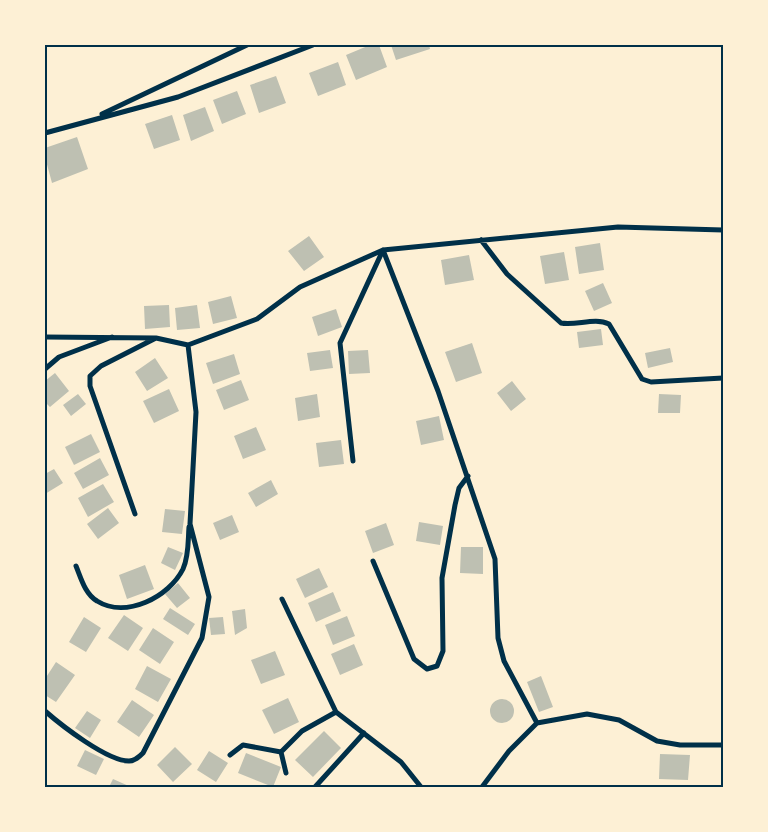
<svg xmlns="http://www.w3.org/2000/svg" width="768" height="832" viewBox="0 0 768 832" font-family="Spectral,serif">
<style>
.building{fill:#bec0b2}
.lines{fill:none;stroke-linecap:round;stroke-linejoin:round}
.minor{stroke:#003049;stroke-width:5}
.neatline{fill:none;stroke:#003049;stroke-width:2}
</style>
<rect width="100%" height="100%" fill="#fdf0d5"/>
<path class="building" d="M370 45H379L387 67 356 80 346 55Z
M391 45H429L430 49 396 60Z
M338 62 346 85 318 96 309 73Z
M276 76 286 103 259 113 250 85Z
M237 91 246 114 222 124 213 100Z
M205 107 214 131 191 141 183 115Z
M172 115 180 140 154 149 145 124Z
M77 137 88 169 52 183 45 157V148Z
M309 236 324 257 304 271 288 251Z
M600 243 604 270 579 274 575 247Z
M564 252 569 280 545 284 540 256Z
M469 255 474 280 445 285 441 260Z
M603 283 612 303 594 311 585 291Z
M231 296 237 318 213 324 208 302Z
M169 305 170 327 145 329 144 306Z
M197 305 200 328 177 330 175 308Z
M336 309 342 327 318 336 312 317Z
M601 329 603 345 579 348 577 332Z
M472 343 482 373 456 382 445 352Z
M670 348 673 362 648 368 645 353Z
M330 350 333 368 310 371 307 353Z
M368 350 370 373 349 374 348 351Z
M234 354 240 374 213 384 206 363Z
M155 358 168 378 147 391 135 372Z
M55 373 69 391 50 407 45 402V381Z
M241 380 249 400 224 410 216 390Z
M512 381 526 399 511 411 497 393Z
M169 389 179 411 154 423 143 401Z
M78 394 86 404 71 416 63 405Z
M317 394 320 417 298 421 295 398Z
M659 394 681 395 680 413H658Z
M439 416 444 440 421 445 416 421Z
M256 427 266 450 243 459 234 436Z
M91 434 100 452 74 465 65 447Z
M341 440 344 464 319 467 316 443Z
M100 458 109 475 83 489 74 473Z
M54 469 63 483 45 494V474Z
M271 480 278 494 256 507 248 493Z
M103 484 114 502 88 517 78 498Z
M108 508 119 523 98 539 87 524Z
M165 509 185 511 182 534 162 532Z
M232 515 239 532 220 540 213 523Z
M419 522 443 526 440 545 416 541Z
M386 523 394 545 373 553 365 531Z
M168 547 183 553 175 570 161 563Z
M461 547H483V574L460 573Z
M145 565 154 589 127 599 119 575Z
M319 568 328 587 305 598 296 579Z
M178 583 190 598 177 608 165 594Z
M333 592 341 611 316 622 308 603Z
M170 608 195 624 188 635 163 619Z
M245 609 247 628 235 635 232 611Z
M124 615 143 628 128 651 108 638Z
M347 616 355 636 333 645 325 625Z
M84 617 101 628 86 652 69 642Z
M223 617 225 634 211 635 209 618Z
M153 628 174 642 160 664 139 650Z
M354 644 363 665 340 675 331 654Z
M275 651 285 675 261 684 251 660Z
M56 662 75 675 56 702 45 695V679Z
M147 666 171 679 158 702 135 689Z
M541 676 553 707 539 712 527 682Z
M288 698 299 722 274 734 262 710Z
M490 711a12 12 0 1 1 24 0a12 12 0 1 1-24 0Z
M132 700 154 715 139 737 117 722Z
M87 711 101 720 90 738 75 728Z
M324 731 341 748 313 777 295 760Z
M175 747 192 764 173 782 157 765Z
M85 750 104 759 96 775 77 766Z
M209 751 228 763 216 782 197 770Z
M246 753 281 767 273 787 238 773Z
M660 754 690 755 688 780 659 779Z
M113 779 131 787H109Z"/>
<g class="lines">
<path class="minor" d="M102 114 247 45
M45 133 178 97 313 45
M481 240 507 274 561 323C576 326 595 317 609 324L642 379 651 382 723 378
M383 250 438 391 495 559 498 638 504 661 537 723 587 714 619 720 657 741 680 745H723
M45 337 156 338 188 345 257 319 300 287 383 250 618 227 723 230
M45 369 59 357 112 337
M353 461 340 343 383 250
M135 514 90 386V376L101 366 156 338
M373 561 414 659 427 669 437 666 443 651 442 578 455 505 459 488 468 476
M76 566C81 578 85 594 97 601 126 619 169 597 183 569 189 556 188 540 189 527
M282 599 336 712 401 762 421 787
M45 711C61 725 107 761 129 761 135 761 139 757 143 753L202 638 209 597 190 524 196 412 188 345
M281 752 286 773
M230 755 243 745 281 752 302 731 336 712
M315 787 364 733
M482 787 509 751 537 723"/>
</g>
<rect width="768" height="832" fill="none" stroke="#fdf0d5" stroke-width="92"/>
<rect x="46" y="46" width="676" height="740" class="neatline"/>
</svg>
